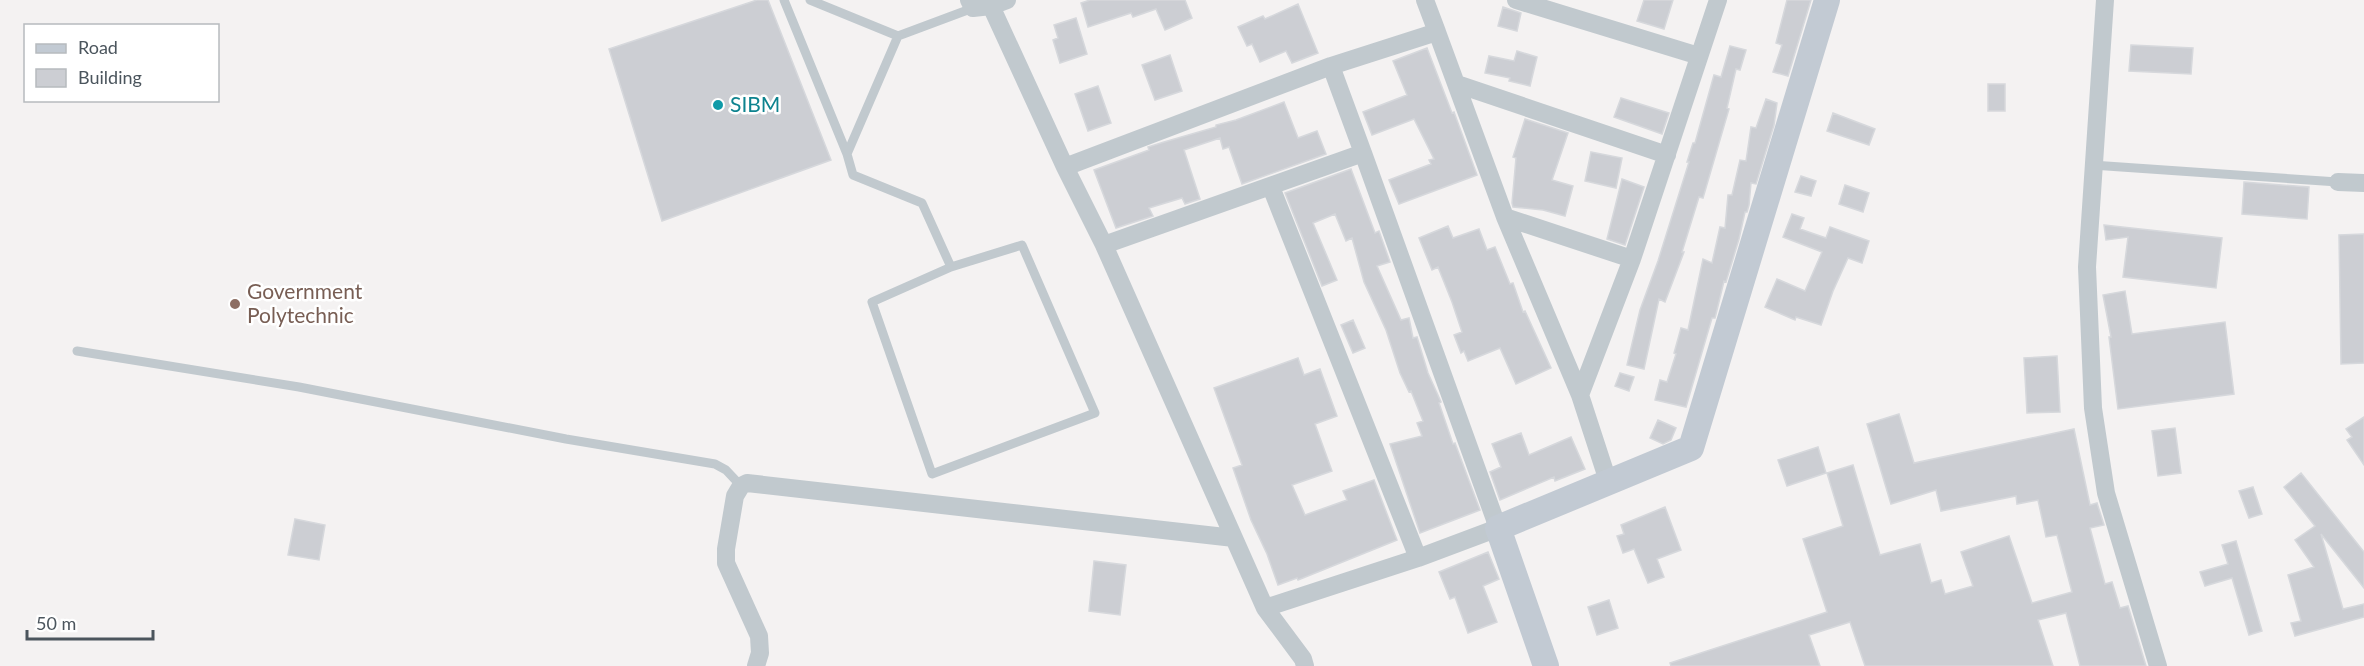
<svg xmlns="http://www.w3.org/2000/svg" width="2364" height="666" viewBox="0 0 2364 666" font-family="Lato,sans-serif">
<style>
.building{fill:#ccced3;stroke:#d6d8dc;stroke-width:1.5}
.lines{fill:none;stroke-linecap:round;stroke-linejoin:round}
.lane{stroke:#c1c9ce;stroke-width:9}
.street{stroke:#c1c9ce;stroke-width:18}
.secondary{stroke:#c2cad3;stroke-width:26}
.culture-dot{fill:#0f9aa8;stroke:#fff;stroke-width:2}
.education-dot{fill:#8d6e63;stroke:#fff;stroke-width:2}
.labels{text-anchor:middle;stroke-width:5;stroke-linejoin:round;paint-order:stroke}
.culture-label{font-size:21px;fill:#0d838f;stroke:#fff;text-anchor:start}
.education-label{font-size:21px;fill:#785e54;stroke:#fff;text-anchor:start}
</style>
<rect width="100%" height="100%" fill="#f4f2f2"/>
<path class="building" d="M757 0H768L831 160 662 221 609 49Z
M1090 0H1185L1192 18 1165 30 1156 9 1133 17 1131 13 1088 27 1081 3Z
M1644 0H1673L1664 29 1637 21Z
M1787 0H1811L1788 76 1773 72 1782 45 1776 43Z
M1298 4 1318 53 1292 63 1286 51 1260 62 1252 44 1247 46 1238 27 1263 16 1265 19Z
M1503 7 1521 13 1517 31 1498 26Z
M1076 18 1087 54 1060 63 1053 40 1058 38 1054 25Z
M2131 45 2193 48 2191 74 2129 71Z
M1730 46 1746 50 1740 70 1736 69 1727 108 1729 109 1703 198 1699 197 1682 252H1684L1665 302 1659 299 1644 369 1627 365 1640 310 1658 261 1689 162H1687L1693 143H1695L1714 75 1721 77Z
M1427 48 1452 113 1454 112 1477 175 1399 204 1389 180 1431 164 1429 160 1434 159 1414 119 1372 135 1363 112 1407 95 1393 61Z
M1517 51 1537 57 1530 86 1509 81 1510 78 1485 73 1489 56 1514 61Z
M1170 55 1182 91 1155 100 1142 65Z
M1988 84H2005V111H1988Z
M1098 86 1111 123 1088 131 1075 94Z
M1621 98 1669 113 1662 134 1614 117Z
M1766 99 1777 103 1774 125 1756 184 1751 183 1749 205 1747 212H1745L1739 239 1726 282 1724 281 1717 310 1715 318H1712L1686 407 1655 400 1660 380 1667 382 1676 354 1674 353 1681 328 1688 330 1703 259 1712 263 1720 227 1725 228 1728 195H1732L1740 160 1746 161 1751 127 1756 128Z
M1284 102 1298 138 1317 131 1326 154 1242 184 1229 147 1223 149 1220 138 1184 150 1200 199 1185 204 1182 198 1149 208 1153 216 1116 228 1094 170 1149 150 1148 147 1164 142 1216 127V125L1236 120Z
M1833 113 1875 129 1869 145 1827 131Z
M1525 119 1568 133 1552 180 1573 186 1565 216 1543 210 1513 207 1512 203 1516 158 1513 157Z
M1591 152 1622 158 1616 188 1585 181Z
M1351 169 1375 233 1379 231 1390 262 1377 266 1401 320 1409 318 1413 338 1417 337 1428 373 1441 402 1439 403 1453 444 1455 443 1480 510 1420 533 1390 444 1422 436 1417 423 1423 421 1411 391 1409 392 1400 373 1386 330 1364 282 1352 238 1346 241 1335 214 1313 223 1337 280 1322 286 1285 193Z
M1801 176 1816 181 1811 196 1795 192Z
M1622 179 1644 187 1625 245 1607 239Z
M2244 182 2309 187 2307 219 2242 214Z
M1845 185 1869 193 1863 212 1839 204Z
M1792 214 1804 218 1800 229 1826 238 1830 227 1869 241 1862 263 1848 258 1833 291 1821 325 1796 317 1795 320 1765 307 1777 279 1805 291 1822 252 1783 237Z
M2104 225 2222 238 2216 288 2123 277 2128 237 2106 240Z
M1448 226 1453 238 1479 229 1487 250 1495 247 1510 284 1513 283 1523 312 1525 311 1551 368 1516 384 1500 348 1468 361 1464 351 1461 353 1454 335 1462 332 1452 302 1438 267 1432 270 1419 238Z
M2364 234V363L2341 364 2339 235Z
M2125 291 2132 334 2225 322 2234 394 2118 409 2109 337H2111L2103 295Z
M1353 320 1365 348 1353 353 1341 325Z
M2057 356 2060 412 2027 413 2024 358Z
M1298 358 1304 375 1320 369 1337 416 1315 424 1332 471 1292 485 1305 515 1347 500 1343 491 1374 480 1397 540 1298 580 1297 578 1278 585 1267 554 1251 520 1233 468 1242 465 1214 388Z
M1620 373 1634 377 1629 391 1615 386Z
M1899 414 1914 463 2074 429 2090 505 2097 503 2104 525 2090 528 2105 584 2112 582 2120 608 2128 606 2146 666H2080L2066 613 2038 620 2053 666H1865L1850 622 1809 635 1820 666H1671L1670 663 1827 612 1803 539 1843 526 1827 473 1853 465 1880 555 1920 544 1931 583 1941 580 1945 594 1973 586 1961 552 2009 536 2032 603 2072 592 2057 535 2046 537 2038 500 2017 504 2016 496 1941 511 1936 490 1891 504 1867 424Z
M2364 417V465L2347 440 2352 437 2346 429Z
M1658 420 1676 428 1671 440 1663 444 1650 438Z
M2175 428 2181 473 2158 476 2152 431Z
M1521 433 1529 455 1571 437 1585 469 1555 481 1554 477 1500 500 1490 472 1501 467 1492 444Z
M1818 447 1826 473 1787 486 1778 460Z
M2301 473 2364 552V588L2321 534 2343 609 2364 604V617L2295 636 2291 623 2301 621 2288 575 2314 567 2295 540 2315 526 2284 487Z
M2253 487 2262 514 2249 518 2239 491Z
M1665 507 1681 550 1657 559 1664 577 1648 583 1634 549 1623 553 1617 536 1624 534 1621 525Z
M295 519 325 525 319 560 288 555Z
M2236 541 2262 631 2249 635 2232 578 2205 586 2200 572 2228 564 2222 545Z
M1488 552 1499 579 1483 586 1497 622 1468 633 1455 597 1450 599 1439 572Z
M1094 561 1126 565 1120 615 1089 611Z
M1609 600 1618 628 1597 635 1588 607Z"/>
<g class="lines">
<path class="lane" d="M784 0 847 154 853 175 922 203 951 267 1022 245 1095 413 932 474 872 302 951 267
M810 0 898 36
M847 154 898 36 973 8
M2092 165 2338 182
M77 351 299 387 566 439 715 464 726 470 741 486"/>
<path class="street" d="M969 0 973 8 991 6 1007 0
M1516 0 1699 56
M2105 0 2087 267 2093 408 2106 493 2158 666
M991 6 1065 167 1104 245 1265 608 1418 558 1498 528 1363 153
M1437 32 1505 217 1580 395 1608 481
M1457 84 1667 155
M1065 167 1331 66
M2338 182 2364 183
M1271 187 1418 558
M1505 217 1632 259
M1104 245 1363 153 1331 66 1437 32 1425 0
M1580 395 1632 259 1718 0
M1265 608 1303 659 1305 666
M756 666 760 653 759 636 726 563V549L735 496 741 486 747 483 1234 538"/>
<path class="secondary" d="M1546 666 1498 528 1691 448 1827 0"/>
</g>
<circle class="culture-dot" cx="718" cy="105" r="6"/>
<circle class="education-dot" cx="235" cy="304" r="6"/>
<g class="labels">
<g class="culture-label">
<text x="730" y="112">SIBM</text>
</g>
<g class="education-label">
<text x="247" y="299">Government<tspan x="247" dy="24">Polytechnic</tspan></text>
</g>
</g>
<rect x="24" y="24" width="195" height="78" fill="#ffffff" stroke="#b7bbbe" stroke-width="1.5"/>
<rect x="36" y="44" width="30" height="9" fill="#c2cad3" stroke="#b7bbbe" stroke-width="1.5"/>
<text x="78" y="54" font-size="18" fill="#4b555d">Road</text>
<rect x="36" y="69" width="30" height="18" fill="#ccced3" stroke="#b7bbbe" stroke-width="1.5"/>
<text x="78" y="84" font-size="18" fill="#4b555d">Building</text>
<path d="M27 630v9h126v-9" fill="none" stroke="#4b555d" stroke-width="3"/>
<text x="36" y="630" font-size="18" fill="#4b555d" stroke="#ffffff" stroke-width="4.5" paint-order="stroke">50 m</text>
</svg>
